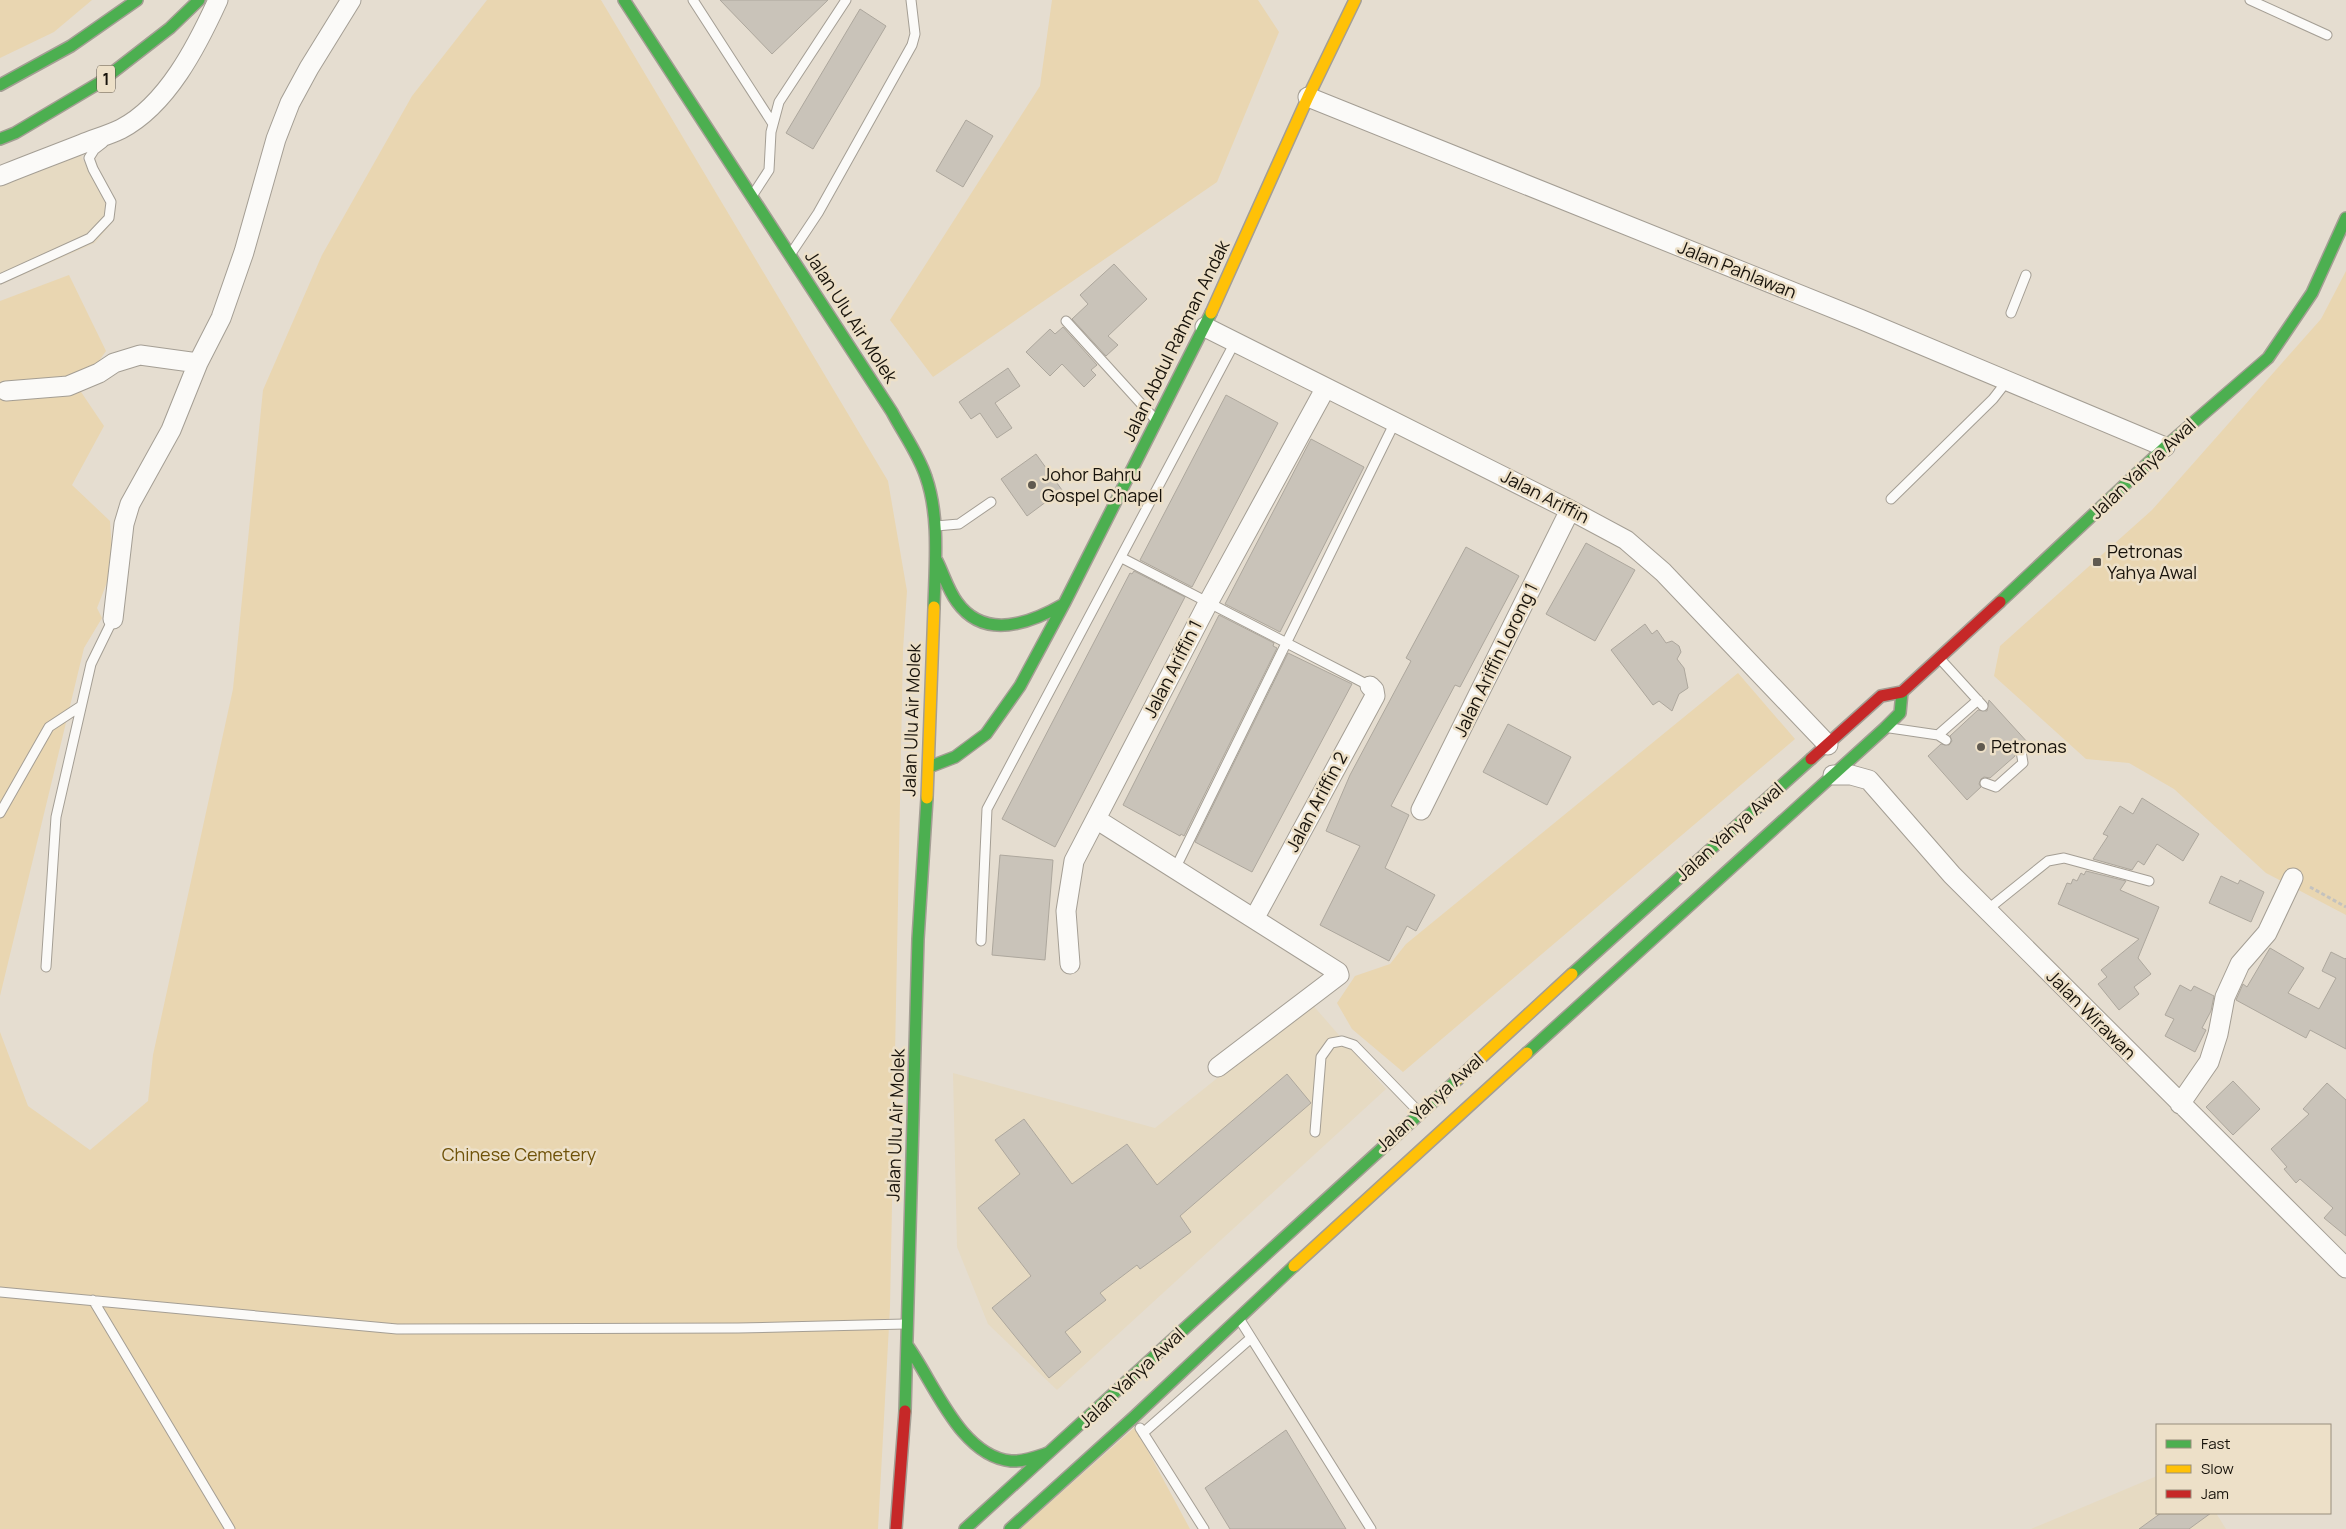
<svg xmlns="http://www.w3.org/2000/svg" width="2346" height="1529" viewBox="0 0 2346 1529" font-family="Manrope,sans-serif">
<style>
.built{fill:#e6dac2}
.green{fill:#e9d6b1}
.building{fill:#c9c3b9;stroke:#ada79d}
.lines{fill:none;stroke-linecap:round;stroke-linejoin:round}
.lane-casing{stroke:#a49e94;stroke-width:11}
.street-casing{stroke:#a49e94;stroke-width:21}
.fast-casing{stroke:#a49e94;stroke-width:14}
.slow-casing{stroke:#a49e94;stroke-width:14}
.jam-casing{stroke:#a49e94;stroke-width:14}
.path{stroke:#c4c2be;stroke-width:3;stroke-dasharray:4 2.5;stroke-linecap:butt}
.lane{stroke:#fbfaf8;stroke-width:9}
.street{stroke:#fbfaf8;stroke-width:19}
.fast{stroke:#4caf50;stroke-width:11}
.slow{stroke:#ffc107;stroke-width:11}
.jam{stroke:#c62828;stroke-width:11}
.poi-dot{fill:#605a50;stroke:#ede0c8;stroke-width:2}
.labels{text-anchor:middle;stroke-width:5;stroke-linejoin:round;paint-order:stroke}
.shield{fill:#ede0c8;stroke:#585044;stroke-width:1}
.shield-label{font-size:16px;font-weight:bold;fill:#18130b}
.street-label{font-size:18px;fill:#18130b;stroke:#ede0c8}
.poi-label{font-size:18px;fill:#18130b;stroke:#ede0c8;text-anchor:start}
.park-label{font-size:18px;fill:#6f5209;stroke:#ede0c8}
</style>
<rect width="100%" height="100%" fill="#e5ddd0"/>
<path class="built" d="M79 152 114 220 95 243 0 285V183Z
M1311 1003 1386 1089 1057 1390 988 1324 957 1247 953 1073 1155 1128Z
M2157 1476V1513H2216L2226 1529H2031Z"/>
<path class="green" d="M0 0H92L54 32 0 58Z
M487 0H601L888 481 907 591 903 650 890 1307 878 1529H0V1032L28 1106 90 1150 148 1101 153 1055 233 689 263 390 322 255 412 96Z
M1052 0H1258L1279 32 1217 182 933 377 890 320 1040 86Z
M2346 271V915L2266 873 2174 789 2129 763 2086 759 1994 676 2000 646 2152 510 2321 319Z
M69 275 106 351 79 389 104 426 72 485 110 521 113 567 97 608 102 618 84 648 0 996V301Z
M1738 673 1795 739 1403 1072 1352 1029 1337 1003 1355 976 1390 964 1406 944Z
M1135 1427 1190 1529H1020Z"/>
<path class="building" d="M720 0H828L772 54Z
M860 9 886 26 813 149 786 133Z
M966 120 993 136 963 187 936 171Z
M1114 264 1147 299 1108 336 1118 345 1106 356 1072 319 1088 304 1080 295Z
M1063 327 1097 365 1091 370 1096 375 1084 387 1062 364 1050 376 1026 352 1050 329 1055 334Z
M1008 368 1020 386 995 403 1012 428 997 438 980 413 971 419 959 402Z
M1226 395 1278 423 1192 587 1140 560Z
M1311 439 1364 467 1280 632 1225 604Z
M1036 454 1062 490 1027 516 1001 479Z
M1586 543 1635 570 1595 641 1546 614Z
M1466 547 1519 576 1460 687 1455 685 1391 806 1409 815 1385 868 1435 895 1416 931 1407 926 1389 961 1320 925 1360 846 1326 831 1350 775 1411 661 1406 658Z
M1134 571 1185 597 1055 847 1002 819 1130 573 1132 574Z
M1219 615 1274 643 1273 646 1277 648 1184 836 1181 834 1180 836 1123 805Z
M1645 624 1652 634 1657 630 1666 643 1672 641 1679 646 1681 652 1677 659 1684 668 1688 688 1679 694 1672 711 1659 701 1653 705 1611 650Z
M1288 653 1352 684 1252 872 1195 842Z
M1989 700 2029 744 2025 747 2020 745 2017 747 2015 756 1990 778 1984 777 1981 779 1979 784 1981 787 1967 800 1928 756 1941 744 1949 745 1952 741 1950 736 1978 710 1987 711Z
M1508 724 1571 757 1547 805 1483 772Z
M2142 798 2199 834 2183 861 2157 844 2144 865 2138 861 2132 870 2093 859 2108 836 2103 834 2120 806 2133 814Z
M1000 855 1053 860 1045 960 992 955Z
M2086 871 2126 881 2120 890 2159 907 2138 958 2151 974 2134 987 2139 994 2119 1010 2098 984 2107 977 2101 970 2139 939 2058 904 2067 883 2071 884 2073 879 2077 881 2081 873 2084 875Z
M2221 876 2238 884 2240 880 2264 892 2251 922 2209 903Z
M2270 948 2304 968 2288 993 2319 1009 2336 978 2322 971 2331 952 2345 959 2346 958V1049L2310 1030 2306 1038 2236 1000 2243 984 2247 987Z
M2180 985 2191 991 2194 986 2214 996 2211 1011 2202 1028 2206 1030 2195 1052 2165 1036 2174 1019 2165 1015Z
M1287 1074 1311 1103 1180 1216 1191 1232 1140 1269 1137 1265 1100 1293 1106 1300 1065 1332 1081 1352 1049 1378 992 1308 1031 1276 978 1208 1020 1174 995 1140 1024 1119 1072 1184 1127 1144 1157 1185Z
M2233 1081 2260 1109 2233 1135 2206 1107Z
M2327 1083 2346 1100V1236L2324 1218 2333 1208 2300 1179 2296 1183 2284 1169 2287 1167 2271 1149 2309 1114 2303 1109Z
M1286 1430 1346 1529H1230L1205 1488Z
M2161 1513H2211L2189 1529H2139Z"/>
<g class="lines">
<g class="lane-casing">
<path id="lane" d="M693 0 773 124
M2250 0 2327 35
M754 193 769 170 771 132 779 102 846 0
M792 252 818 213 912 45 915 34 911 0
M0 279 90 238 109 218 111 202 93 169 89 158 94 150 103 143
M2011 313 2026 275
M1066 321 1155 419
M1891 499 1993 399 2007 381
M936 526 959 524 991 502
M1122 558 1370 686
M1942 661 1983 706
M1890 728 1938 735 1946 740
M1938 735 1978 700
M1985 783 1996 787 2023 763 2021 751
M0 813 49 727 81 706
M1175 869 1395 422
M1987 910 2048 861 2064 858 2149 881
M981 941 987 809 1235 342
M46 967 56 817 91 664 113 619
M1315 1132 1321 1057 1331 1043 1342 1041 1354 1045 1418 1111
M0 1292 397 1329 738 1328 905 1324
M93 1300 230 1529
M1240 1320 1371 1529
M1140 1428 1204 1529
M1143 1433 1251 1338"/>
</g>
<g class="street-casing">
<path id="street" d="M1308 97 1860 319 2165 447
M0 176C27 165 54 155 82 144 94 139 109 135 121 129 167 105 197 46 218 0
M1205 327 1570 510 1626 540 1663 572 1828 745
M6 391 68 386 99 373 114 363 140 355 198 363
M113 619 124 524 130 504 171 430 198 363 221 318 244 252 276 139 290 103 309 68 351 0
M1833 775H1851L1869 780 1952 875 2346 1268
M1421 810 1570 510
M1096 819 1338 972 1339 975 1218 1067
M1254 919 1375 696 1374 690 1370 686
M1070 964 1066 911 1074 861 1208 603 1325 389
M2180 1104 2209 1062 2218 1034 2225 997 2240 964 2267 933 2293 878"/>
</g>
<g class="fast-casing">
<path id="fast" d="M624 0 892 412C903 433 919 455 926 477 940 517 935 565 934 607
M0 85 71 46 137 0
M0 139 15 133 99 83 170 28 199 0
M937 561C944 575 948 590 957 602 985 641 1031 623 1064 604
M2000 602 2165 447 2268 358 2312 293 2346 218
M929 767 955 757 986 734 1020 686 1064 604 1211 313
M1572 974 1811 759
M1527 1053 1885 728 1900 713 1902 692
M907 1345C934 1382 960 1456 1011 1461 1023 1462 1036 1457 1048 1453
M905 1411 918 939 927 798
M965 1529 1458 1079
M1010 1529 1134 1417 1294 1266"/>
</g>
<g class="slow-casing">
<path id="slow" d="M1211 313 1308 97 1355 0
M927 798 934 607
M1458 1079 1572 974
M1294 1266 1527 1053"/>
</g>
<g class="jam-casing">
<path id="jam" d="M1811 759 1881 696 1902 692 2000 602
M896 1529 905 1411"/>
</g>
<path class="path" d="M2310 887 2346 907"/>
<use href="#lane" class="lane"/>
<use href="#street" class="street"/>
<use href="#fast" class="fast"/>
<use href="#slow" class="slow"/>
<use href="#jam" class="jam"/>
</g>
<g class="poi-dot">
<circle cx="1032" cy="485" r="5"/>
<rect x="2092" y="557" width="10" height="10" rx="2.5"/>
<circle cx="1981" cy="747" r="5"/>
</g>
<g class="labels">
<rect class="shield" x="97" y="65.5" width="18" height="27" rx="4"/>
<g class="shield-label">
<text x="106" y="85">1</text>
</g>
<g class="street-label">
<text transform="translate(1737 270) rotate(22)" y="6">Jalan Pahlawan</text>
<text transform="translate(851 317) rotate(57)" y="6">Jalan Ulu Air Molek</text>
<text transform="translate(1176 341) rotate(-64)" y="6">Jalan Abdul Rahman Andak</text>
<text transform="translate(2143 469) rotate(-43)" y="6">Jalan Yahya Awal</text>
<text transform="translate(1545 497) rotate(27)" y="6">Jalan Ariffin</text>
<text transform="translate(1496 660) rotate(-64)" y="6">Jalan Ariffin Lorong 1</text>
<text transform="translate(1173 669) rotate(-63)" y="6">Jalan Ariffin 1</text>
<text transform="translate(912 720) rotate(-88)" y="6">Jalan Ulu Air Molek</text>
<text transform="translate(1317 802) rotate(-62)" y="6">Jalan Ariffin 2</text>
<text transform="translate(1730 832) rotate(-42)" y="6">Jalan Yahya Awal</text>
<text transform="translate(2091 1015) rotate(45)" y="6">Jalan Wirawan</text>
<text transform="translate(1430 1103) rotate(-42)" y="6">Jalan Yahya Awal</text>
<text transform="translate(896 1125) rotate(-88)" y="6">Jalan Ulu Air Molek</text>
<text transform="translate(1132 1378) rotate(-43)" y="6">Jalan Yahya Awal</text>
</g>
<g class="poi-label">
<text x="1042" y="481">Johor Bahru<tspan x="1042" dy="21">Gospel Chapel</tspan></text>
<text x="2107" y="558">Petronas<tspan x="2107" dy="21">Yahya Awal</tspan></text>
<text x="1991" y="753">Petronas</text>
</g>
<g class="park-label">
<text x="519" y="1161">Chinese Cemetery</text>
</g>
</g>
<rect x="2156" y="1424" width="175" height="90" fill="#ede0c8" stroke="#988e7c"/>
<rect x="2166" y="1440" width="25" height="8" fill="#4caf50" stroke="#988e7c"/>
<text x="2201" y="1449" font-size="15" fill="#18130b">Fast</text>
<rect x="2166" y="1465" width="25" height="8" fill="#ffc107" stroke="#988e7c"/>
<text x="2201" y="1474" font-size="15" fill="#18130b">Slow</text>
<rect x="2166" y="1490" width="25" height="8" fill="#c62828" stroke="#988e7c"/>
<text x="2201" y="1499" font-size="15" fill="#18130b">Jam</text>
</svg>
